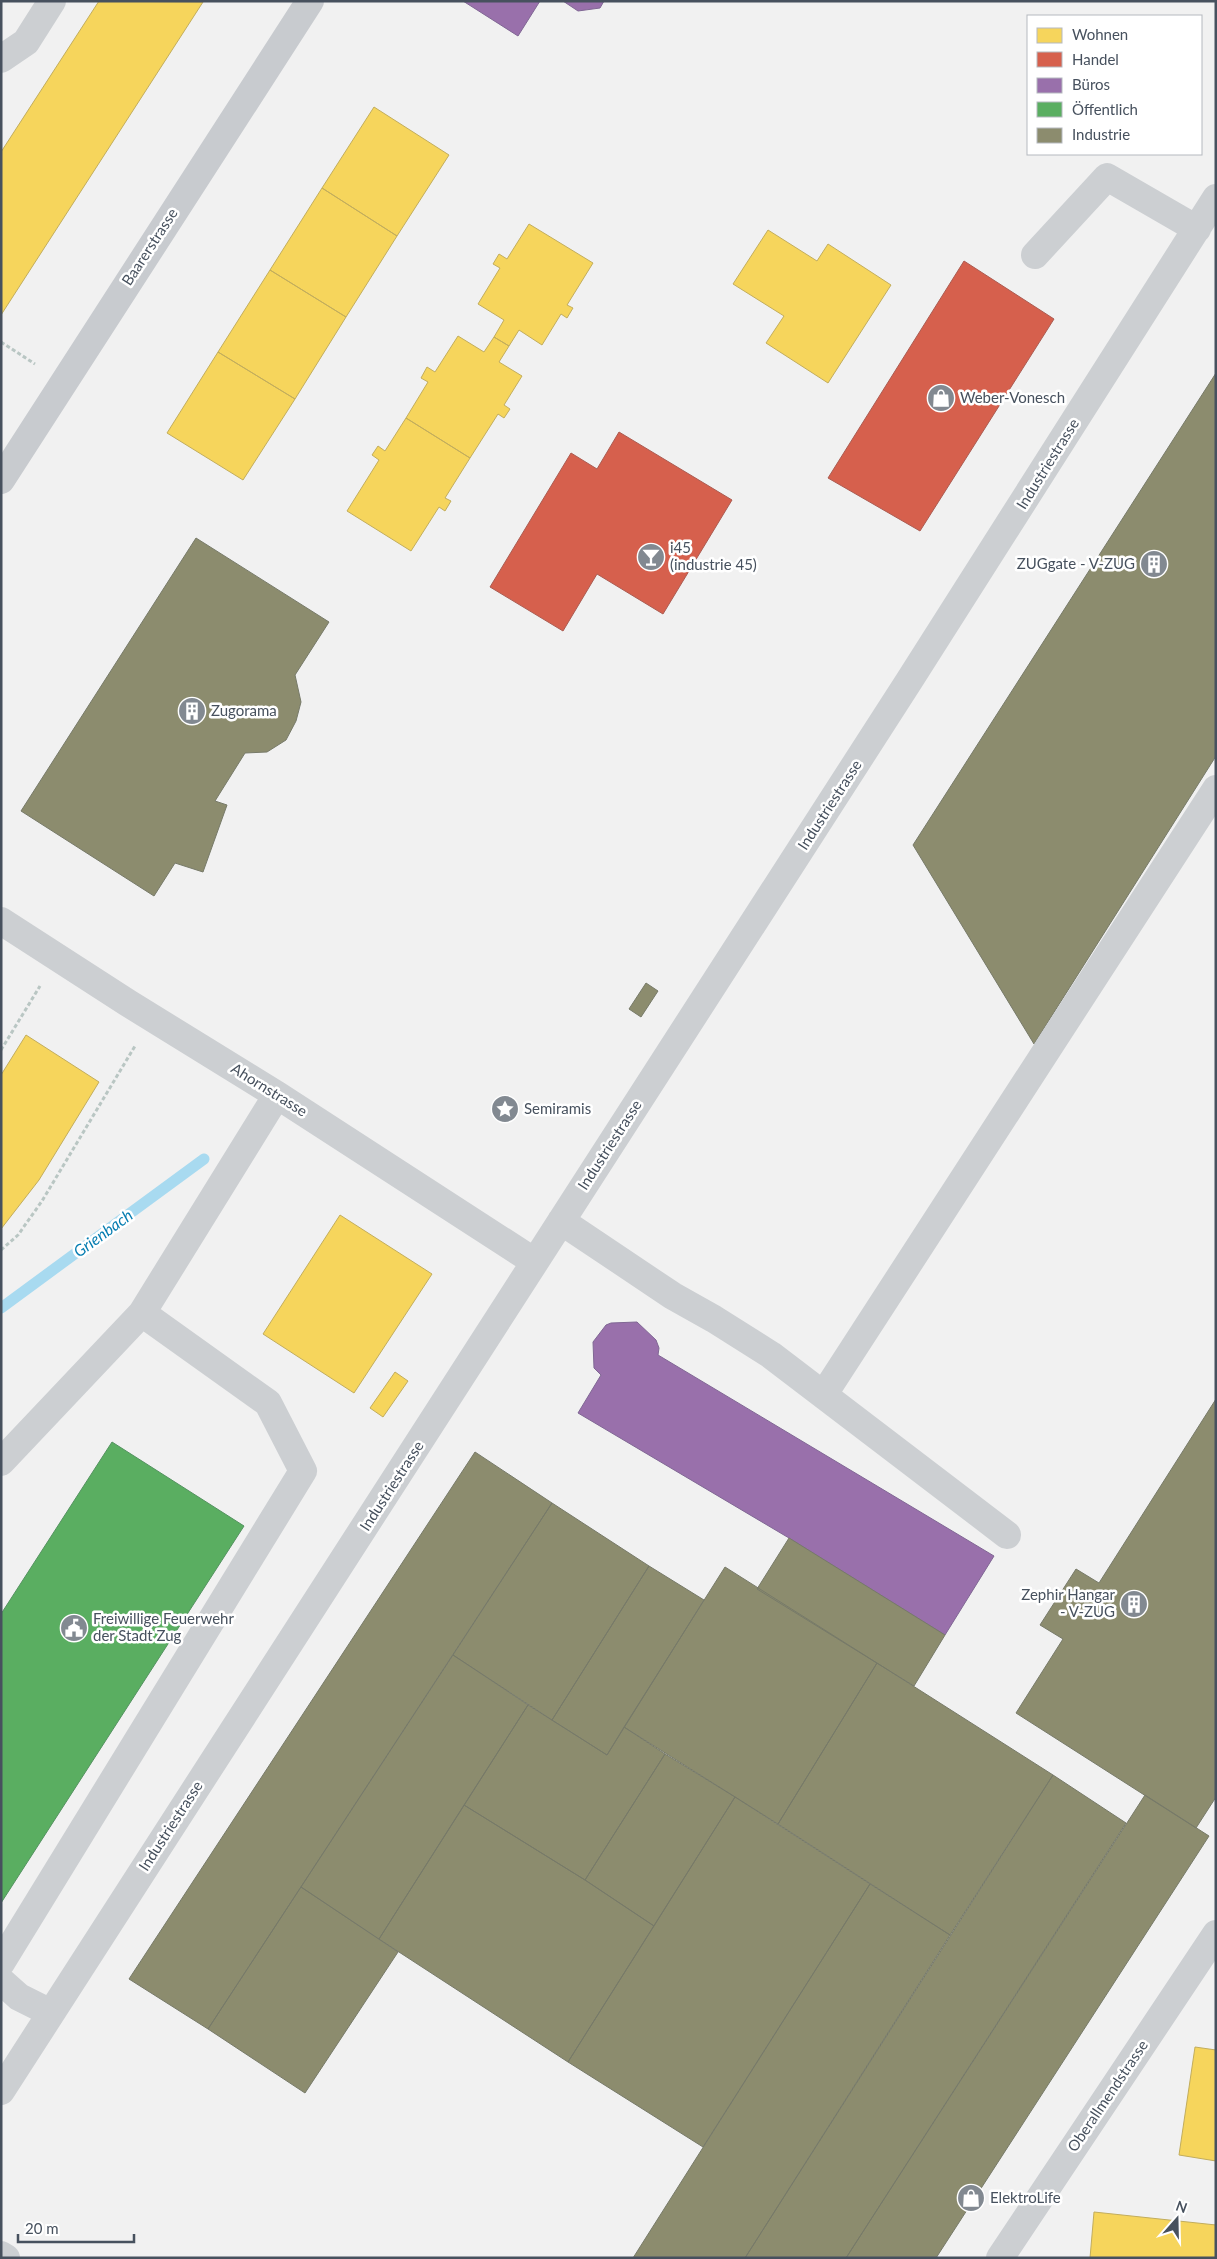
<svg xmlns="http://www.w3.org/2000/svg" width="1217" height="2259" viewBox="0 0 1217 2259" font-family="Lato,sans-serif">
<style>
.homes{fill:#f6d55c;stroke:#c2ad5d}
.shops{fill:#d6604d;stroke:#ab5c52}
.offices{fill:#9970ab;stroke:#806794}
.public{fill:#5aae61;stroke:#549260}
.industry{fill:#8c8c6e;stroke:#777a69}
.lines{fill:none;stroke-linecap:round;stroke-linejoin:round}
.stream{stroke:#a8daf0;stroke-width:11}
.path{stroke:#b9c6c3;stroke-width:3;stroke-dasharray:4 2.5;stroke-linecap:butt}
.minor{stroke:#cccfd2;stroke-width:28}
.major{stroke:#c8cbcf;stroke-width:28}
.labels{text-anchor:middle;stroke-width:5;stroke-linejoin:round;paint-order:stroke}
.street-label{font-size:15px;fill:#47515e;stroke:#fff}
.poi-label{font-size:15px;fill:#47515e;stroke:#fff;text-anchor:start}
.water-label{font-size:16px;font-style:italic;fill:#067db1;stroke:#fff}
</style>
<rect width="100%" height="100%" fill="#f1f1f1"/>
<path class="homes" d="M99 1 203 2 1 315V152Z
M374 107 449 155 397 236 322 188Z
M322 188 397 236 346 317 270 270Z
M529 224 593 263 567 305 573 308 567 318 561 314 542 345 519 330 509 346 494 337 504 320 478 304 500 268 493 264 499 254 507 259Z
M768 230 817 261 828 244 891 285 828 383 766 343 784 316 733 284Z
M270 270 346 317 295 399 218 352Z
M458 336 484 352 494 337 509 346 499 362 522 376 504 405 510 409 504 418 498 414 470 458 406 418 428 382 421 378 427 367 435 372Z
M218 352 295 399 243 480 167 433Z
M406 418 470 458 445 498 451 501 445 511 439 507 411 551 347 511 379 460 372 455 378 446 385 451Z
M26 1035 99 1082 39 1180 1 1229V1075Z
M340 1215 432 1274 354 1393 263 1334Z
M395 1372 408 1381 383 1417 370 1408Z
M1195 2047 1216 2050V2161L1179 2155Z
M1094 2212 1216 2225V2258H1090Z"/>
<path class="shops" d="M964 261 1054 319 920 531 828 478Z
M619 432 732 500 663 614 597 574 563 631 490 587 571 453 597 469Z"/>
<path class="offices" d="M463 1H540L518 36Z
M563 1H604L600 8 578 11Z
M637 1322 656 1340 659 1348 658 1355 994 1556 945 1635 789 1538 578 1413 601 1375 594 1368 593 1342 606 1325 611 1323Z"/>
<path class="public" d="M112 1442 244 1526 1 1903V1614Z"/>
<path class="industry" d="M1216 373V756L1034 1044 913 845Z
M196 538 329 622 295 675 301 702 296 721 286 740 267 752 245 753 215 801 227 805 203 872 175 863 154 896 21 811Z
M646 983 658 991 641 1017 629 1009Z
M1216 1399V1797L1196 1828 1016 1713 1063 1639 1040 1625 1076 1569 1099 1583Z
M475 1452 552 1503 208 2029 129 1979Z
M552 1503 649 1566 552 1720 453 1655Z
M789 1538 945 1635 914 1686 757 1589Z
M649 1566 704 1600 607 1755 552 1720Z
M725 1567 877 1663 778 1824 624 1727Z
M453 1655 528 1705 379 1939 301 1887Z
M877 1663 1053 1775 950 1935 778 1824Z
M528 1705 607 1755 624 1727 665 1754 585 1880 464 1805Z
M665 1754 735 1797 654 1926 585 1880Z
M1053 1775 1126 1823 846 2258H745Z
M1145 1795 1209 1836 936 2258H846Z
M735 1797 870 1884 703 2147 568 2062Z
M464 1805 585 1880 654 1926 568 2062 379 1939Z
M870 1884 950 1935 745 2258H633Z
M301 1887 398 1952 305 2093 208 2029Z"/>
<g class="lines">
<path class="stream" d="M1 1308 204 1159"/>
<path class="path" d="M1 342 35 364
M1 1050 40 986
M1 1250 18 1235 42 1201 135 1046"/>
<path class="minor" d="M1 59 26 42 52 1
M1035 255 1107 177 1197 229
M1 921 128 1003 277 1095 535 1262
M561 1221 673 1296 714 1319 771 1355 1007 1535
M824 1394 1216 789
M1 1462 142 1313 277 1095
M1 1963 303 1471 268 1403 142 1313
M1 1981 19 1997 51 2013
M1 2091 909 681 1216 198
M1 2255 6 2258
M1000 2258 1216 1934"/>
<path class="major" d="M1 480 310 1"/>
</g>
<defs>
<g id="shop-disc" transform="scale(1.4375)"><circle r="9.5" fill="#828991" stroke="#fff"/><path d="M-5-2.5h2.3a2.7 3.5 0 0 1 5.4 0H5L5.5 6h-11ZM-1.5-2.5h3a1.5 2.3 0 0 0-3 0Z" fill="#fff"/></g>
<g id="bar-disc" transform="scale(1.4375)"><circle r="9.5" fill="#828991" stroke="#fff"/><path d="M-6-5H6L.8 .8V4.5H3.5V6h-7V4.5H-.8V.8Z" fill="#fff"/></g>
<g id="building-disc" transform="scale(1.4375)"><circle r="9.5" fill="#828991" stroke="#fff"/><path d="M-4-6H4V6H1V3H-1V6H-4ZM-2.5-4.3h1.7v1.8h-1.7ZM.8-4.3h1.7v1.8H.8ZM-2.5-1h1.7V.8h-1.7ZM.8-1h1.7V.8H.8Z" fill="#fff"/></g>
<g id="sight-disc" transform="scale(1.4375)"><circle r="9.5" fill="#828991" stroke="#fff"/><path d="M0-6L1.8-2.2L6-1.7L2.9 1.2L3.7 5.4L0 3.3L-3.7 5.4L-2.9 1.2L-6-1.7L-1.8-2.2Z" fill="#fff"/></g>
<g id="civic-disc" transform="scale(1.4375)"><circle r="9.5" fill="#828991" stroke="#fff"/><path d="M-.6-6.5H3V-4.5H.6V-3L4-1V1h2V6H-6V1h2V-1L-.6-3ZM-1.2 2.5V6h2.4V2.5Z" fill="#fff"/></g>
</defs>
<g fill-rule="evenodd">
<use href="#shop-disc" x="941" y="398"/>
<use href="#bar-disc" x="651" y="557"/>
<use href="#building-disc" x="1154" y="564"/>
<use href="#building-disc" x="192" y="711"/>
<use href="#sight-disc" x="505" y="1109"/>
<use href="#building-disc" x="1134" y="1604"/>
<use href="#civic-disc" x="74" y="1628"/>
<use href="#shop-disc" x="971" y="2198"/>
</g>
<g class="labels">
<g class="street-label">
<text transform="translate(150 247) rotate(-57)" y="5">Baarerstrasse</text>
<text transform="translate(1048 464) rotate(-58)" y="5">Industriestrasse</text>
<text transform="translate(830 805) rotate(-57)" y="5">Industriestrasse</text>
<text transform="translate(269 1090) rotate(32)" y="5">Ahornstrasse</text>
<text transform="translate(610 1145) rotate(-57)" y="5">Industriestrasse</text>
<text transform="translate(392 1486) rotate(-57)" y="5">Industriestrasse</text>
<text transform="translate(171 1826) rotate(-57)" y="5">Industriestrasse</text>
<text transform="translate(1108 2096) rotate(-56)" y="5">Oberallmendstrasse</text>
</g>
<g class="poi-label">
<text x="960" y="403">Weber-Vonesch</text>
<text x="670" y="553">i45<tspan x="670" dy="17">(industrie 45)</tspan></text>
<text x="1135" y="569" text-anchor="end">ZUGgate - V-ZUG</text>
<text x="211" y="716">Zugorama</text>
<text x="524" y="1114">Semiramis</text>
<text x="1115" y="1600" text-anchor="end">Zephir Hangar<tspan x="1115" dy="17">- V-ZUG</tspan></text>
<text x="93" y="1624">Freiwillige Feuerwehr<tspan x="93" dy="17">der Stadt Zug</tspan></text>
<text x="990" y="2203">ElektroLife</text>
</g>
<g class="water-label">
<text transform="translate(103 1233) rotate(-36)" y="6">Grienbach</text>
</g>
</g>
<rect width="1217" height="2259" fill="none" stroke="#47515e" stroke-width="5"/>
<rect x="1027" y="15" width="175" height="140" fill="#ffffff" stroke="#b5b9bf"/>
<rect x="1037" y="28" width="25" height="15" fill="#f6d55c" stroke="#b5b9bf"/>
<text x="1072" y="40" font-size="15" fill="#47515e">Wohnen</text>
<rect x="1037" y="52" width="25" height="15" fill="#d6604d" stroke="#b5b9bf"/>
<text x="1072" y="65" font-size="15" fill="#47515e">Handel</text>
<rect x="1037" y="78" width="25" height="15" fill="#9970ab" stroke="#b5b9bf"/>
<text x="1072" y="90" font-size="15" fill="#47515e">Büros</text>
<rect x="1037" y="102" width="25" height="15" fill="#5aae61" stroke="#b5b9bf"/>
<text x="1072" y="115" font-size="15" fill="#47515e">Öffentlich</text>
<rect x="1037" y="128" width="25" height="15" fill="#8c8c6e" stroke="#b5b9bf"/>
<text x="1072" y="140" font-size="15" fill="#47515e">Industrie</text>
<g transform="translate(1177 2219) rotate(20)" stroke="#ffffff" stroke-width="4" paint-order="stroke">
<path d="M0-4L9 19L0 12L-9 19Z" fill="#47515e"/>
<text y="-8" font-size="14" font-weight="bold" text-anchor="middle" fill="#47515e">N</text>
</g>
<path d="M18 2234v8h116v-8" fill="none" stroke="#47515e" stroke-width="2.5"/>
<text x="25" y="2234" font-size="15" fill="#47515e" stroke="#ffffff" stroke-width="4" paint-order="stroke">20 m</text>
</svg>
